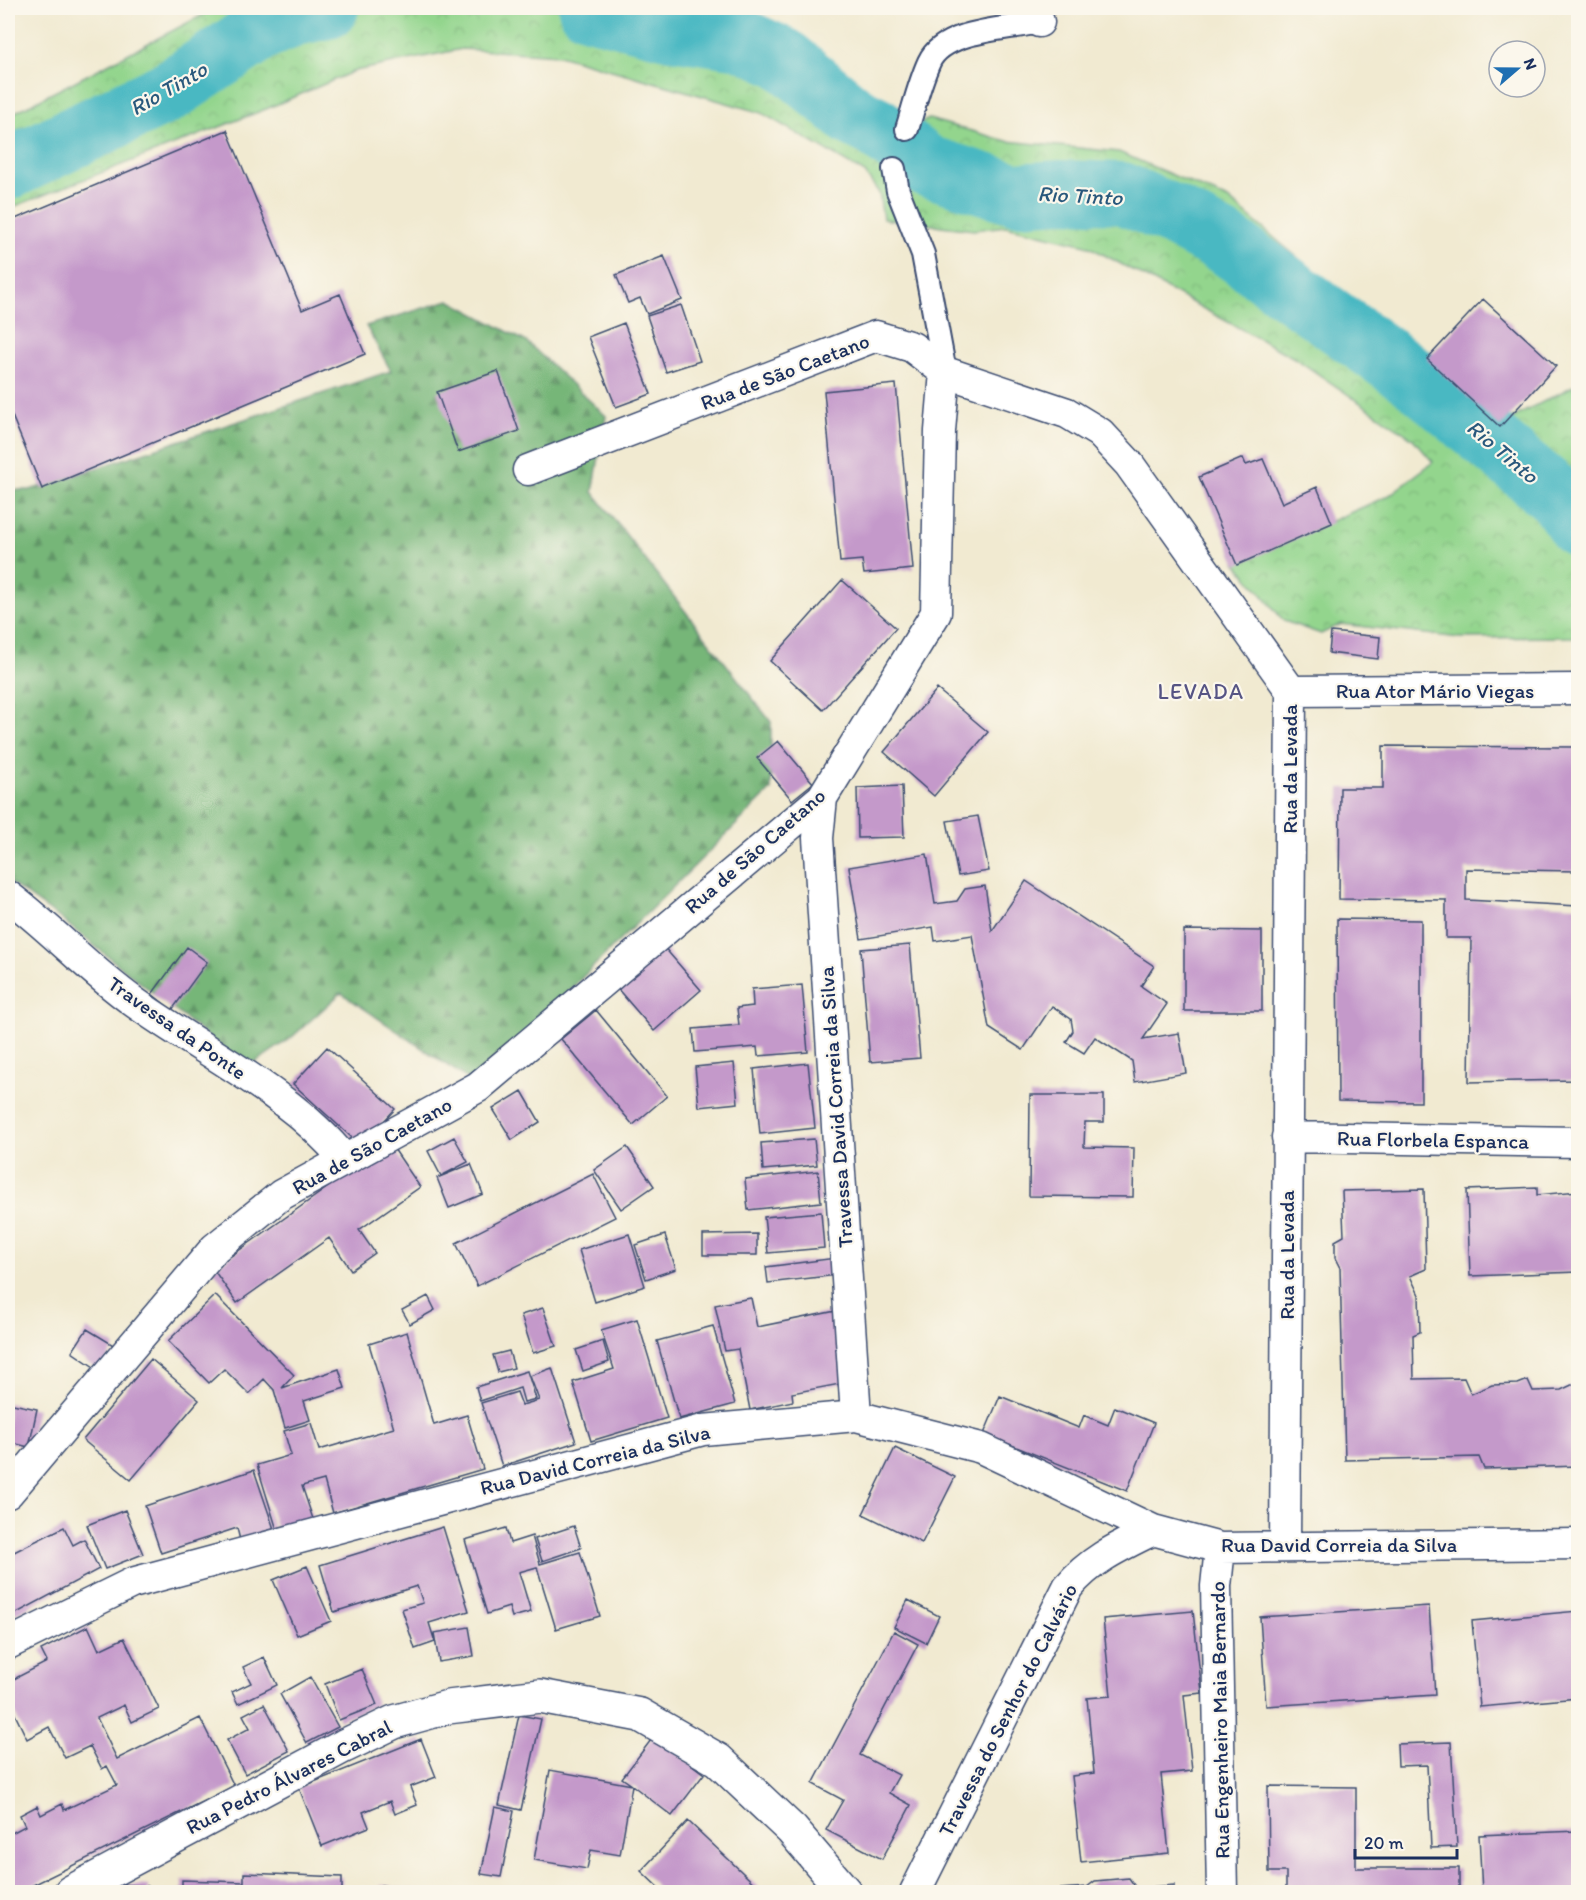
<svg xmlns="http://www.w3.org/2000/svg" width="1586" height="1900" viewBox="0 0 1586 1900" font-family="Itim,sans-serif">
<style>
.forest{fill:url(#forest-firs);stroke:#48726b;stroke-width:1.5}
.park{fill:url(#park-crowns);stroke:#578276;stroke-width:1.5}
.lines{fill:none;stroke-linecap:round;stroke-linejoin:round}
.river{stroke:#49b8c2;stroke-width:62}
.building{fill:#c499ca}
.pedestrian-casing{stroke:#3b4b6f;stroke-width:26}
.minor-casing{stroke:#3b4b6f;stroke-width:33}
.primary-casing{stroke:#3b4b6f;stroke-width:36}
.pedestrian{stroke:#fff;stroke-width:22}
.minor{stroke:#fff;stroke-width:30}
.primary{stroke:#fff;stroke-width:33}
.labels{text-anchor:middle;stroke-width:4.5;stroke-linejoin:round;paint-order:stroke}
.street-label{font-size:21px;fill:#1b2f5e;stroke:#fbf7ec}
.water-label{font-size:22px;font-style:italic;fill:#29587c;stroke:#fbf7ec}
.neighbourhood-label{font-size:22px;letter-spacing:1.5px;fill:#565484;stroke:#fbf7ec}
</style>
<defs>
<pattern id="forest-firs" width="22" height="20" patternUnits="userSpaceOnUse" patternTransform="scale(1.5)"><rect width="22" height="20" fill="#76b678"/><path d="M5 1l3.5 6h-7zM16 11l3.5 6h-7z" fill="#609466"/></pattern>
<pattern id="park-crowns" width="20" height="18" patternUnits="userSpaceOnUse" patternTransform="scale(1.5)"><rect width="20" height="18" fill="#93d58d"/><path d="M2 6a3 3 0 1 1 6 0M12 15a3 3 0 1 1 6 0" fill="none" stroke="#7eb77c"/></pattern>
</defs>
<rect width="100%" height="100%" fill="#fbf7ec"/>
<filter id="ink" filterUnits="userSpaceOnUse"><feTurbulence type="fractalNoise" baseFrequency=".0167" numOctaves="2"/><feDisplacementMap in="SourceGraphic" scale="12" xChannelSelector="R" yChannelSelector="G"/><feConvolveMatrix kernelMatrix="1 2 1 2 8 2 1 2 1" color-interpolation-filters="sRGB"/></filter>
<filter id="wash" filterUnits="userSpaceOnUse"><feTurbulence type="fractalNoise" baseFrequency=".008" numOctaves="4" result="noise"/><feDisplacementMap in="SourceGraphic" scale="24" xChannelSelector="R" yChannelSelector="G"/><feGaussianBlur stdDeviation="1.35" result="paint"/><feColorMatrix in="noise" values="0 0 0 0 0 0 0 0 0 0 0 0 0 0 0 0 0 1.4 0 .05"/><feComposite in="paint" operator="in"/></filter>
<g filter="url(#wash)">
<rect width="100%" height="100%" fill="#f1ead1"/>
<path class="forest" d="M449 300 527 342 606 416 593 492 771 722V790L475 1084 341 993 291 1038 247 1068 61 919 8 881V490H30L391 371 366 326Z"/>
<path class="park" d="M216 8H698L790 37 873 94 907 129 929 119 1007 141 1119 152 1228 199 1480 411 1509 420 1573 386 1578 394V637L1460 638 1341 624 1321 634 1284 621 1236 563 1388 496 1433 462 1413 439 1296 359 1086 245 1006 226 974 230 883 219 879 193 865 173 762 113 559 55 462 49 355 71 266 109 8 209V116Z"/>
<g class="lines">
<path class="river" d="M589 8 671 29 741 39 783 58 852 115 876 127 927 166 1017 194 1061 191 1122 193 1174 216 1229 246 1416 379 1558 497 1578 526
M8 169 168 92 264 28 300 14 328 8"/>
</g>
<g id="blocks">
<path class="building" d="M227 130 302 310 340 294 365 354 42 489 8 406V222Z
M664 256 682 300 647 314 640 298 628 303 616 275Z
M1483 299 1556 366 1500 427 1427 359Z
M681 305 700 361 666 372 647 316Z
M624 323 651 394 616 407 588 337Z
M498 371 519 431 458 452 437 392Z
M896 384 913 569 864 574 862 560 840 562 824 391Z
M1243 458 1246 465 1263 459 1282 503 1317 487 1332 523 1237 565 1199 477Z
M842 580 896 628 823 710 770 661Z
M1331 632 1380 637 1378 659 1329 653Z
M937 689 988 732 934 796 884 752Z
M778 741 813 783 792 800 757 758Z
M1383 746 1578 747V871L1466 869V900L1578 906V1080L1469 1082 1471 938H1446V900L1339 899 1340 788H1383Z
M902 786 904 837 858 838 857 788Z
M978 816 989 871 958 876 947 821Z
M927 854 935 904 957 901 965 889 985 886 992 931 1026 881 1154 966 1141 986 1167 1004 1143 1039 1179 1033 1186 1073 1135 1082 1132 1061 1095 1037 1084 1053 1066 1042 1073 1031 1071 1019 1052 1006 1023 1050 989 1028 972 935 935 941 933 927 861 939 849 867Z
M1337 919 1421 920V1102L1338 1101Z
M1184 930 1262 931V1011H1184Z
M910 945 920 1058 870 1062 861 949Z
M663 946 701 990 654 1031 616 987Z
M187 947 207 962 172 1010 152 994Z
M802 985 808 1052 758 1056 757 1047 695 1052 693 1029 739 1025 737 1008 753 1006 752 989Z
M596 1010 667 1096 633 1125 561 1039Z
M327 1047 395 1109 361 1146 293 1084Z
M734 1063 738 1103 699 1107 695 1067Z
M808 1063 815 1128 760 1134 754 1069Z
M522 1091 540 1122 512 1140 493 1109Z
M1030 1095H1104V1122H1085L1084 1147 1134 1148 1133 1197 1029 1196Z
M454 1137 468 1162 441 1176 428 1151Z
M814 1139 817 1165 763 1170 761 1143Z
M390 1143 420 1187 359 1230 375 1253 351 1270 329 1238 237 1303 213 1269Z
M627 1147 654 1186 621 1209 594 1170Z
M471 1164 483 1194 449 1208 437 1178Z
M818 1171 821 1202 748 1210 745 1179Z
M593 1174 615 1217 477 1286 456 1243Z
M1537 1187V1195L1578 1191V1272L1470 1276 1467 1190Z
M1424 1189 1426 1269 1410 1276 1419 1295 1420 1332 1413 1335 1414 1379 1464 1378 1471 1394 1492 1385 1518 1384 1528 1380 1533 1391 1561 1390 1578 1382V1466L1484 1469 1479 1457 1345 1460 1340 1268 1335 1258V1241L1344 1236 1342 1191Z
M821 1212 824 1248 768 1253 764 1217Z
M629 1234 645 1286 595 1302 579 1250Z
M757 1234V1255H703V1235Z
M665 1235 676 1269 646 1279 635 1245Z
M836 1258 837 1275 768 1283 766 1267Z
M215 1295 294 1375 282 1388 339 1369 345 1388 304 1401 310 1420 285 1428 274 1390 264 1379 249 1394 224 1369 209 1383 168 1341Z
M428 1296 435 1310 410 1324 402 1310Z
M751 1298 757 1327 841 1310 856 1381 792 1393 793 1401 750 1410 738 1349 725 1351 715 1305Z
M543 1308 556 1346 533 1353 521 1315Z
M637 1319 667 1418 591 1441 573 1382 614 1369 601 1330Z
M713 1326 735 1404 679 1419 657 1341Z
M87 1329 115 1346 100 1371 72 1352Z
M407 1332 434 1425 467 1415 483 1469 333 1513 324 1480 302 1486 313 1519 277 1530 257 1465 291 1455 284 1431 311 1423 319 1450 394 1428 369 1344Z
M603 1341 609 1362 583 1371 576 1350Z
M509 1351 514 1368 498 1372 493 1355Z
M151 1359 199 1400 131 1480 83 1440Z
M552 1368 576 1442 502 1466 481 1403 517 1392 522 1405 539 1400 530 1376Z
M527 1371 536 1399 524 1402 520 1388 480 1401 476 1387Z
M1000 1396 1079 1428 1084 1415 1108 1425 1115 1407 1154 1423 1127 1491 984 1434Z
M8 1403 37 1409 29 1447 8 1442Z
M895 1448 955 1477 922 1543 863 1514Z
M254 1470 274 1529 240 1540 237 1528 161 1553 145 1506Z
M125 1510 143 1554 105 1569 87 1525Z
M574 1526 581 1548 542 1561 535 1539Z
M64 1527 73 1545 84 1539 99 1569 15 1614 8 1598V1555Z
M443 1527 469 1611 429 1623 435 1642 415 1649 402 1609 423 1603 417 1586 334 1612 320 1565Z
M506 1528 510 1543 532 1536 540 1564 580 1552 600 1616 556 1629 537 1567 519 1572 531 1612 512 1617 509 1607 487 1614 465 1540Z
M307 1566 331 1621 297 1635 273 1580Z
M908 1600 939 1616 926 1643 894 1627Z
M1429 1606 1435 1695 1266 1706 1260 1617Z
M1193 1611 1202 1693 1184 1695 1192 1771 1161 1774 1169 1853 1081 1862 1072 1776 1094 1773 1087 1698 1111 1696 1103 1619Z
M1578 1611V1698L1480 1707 1472 1621Z
M88 1626 99 1650 124 1638 159 1709 132 1722 124 1705 97 1718 117 1759 200 1718 234 1786 19 1892H8V1835L25 1826 20 1815 37 1806 41 1815 62 1804 64 1810 117 1785 107 1766 102 1769 90 1746 65 1758 49 1727 27 1739 8 1700V1682L47 1662 41 1650Z
M469 1627 474 1656 439 1662 434 1633Z
M894 1631 918 1644 860 1755 899 1775 889 1793 911 1805 882 1859 826 1830 843 1800 813 1784Z
M264 1657 277 1685 238 1704 232 1692 251 1683 243 1667Z
M362 1669 377 1705 339 1720 325 1684Z
M310 1677 338 1727 307 1743 280 1694Z
M264 1704 289 1751 245 1774 227 1740 250 1728 243 1715Z
M519 1715 541 1719 521 1810 499 1805Z
M654 1736 704 1774 672 1816 632 1785 620 1855 591 1850 587 1869 534 1860 550 1770 632 1785 622 1778Z
M421 1739 436 1777 410 1787 417 1805 395 1814 390 1801 363 1812 369 1827 322 1846 299 1788Z
M1451 1742 1457 1847 1431 1848 1427 1765 1398 1766 1397 1744Z
M1268 1786 1356 1787V1868H1459V1892H1286V1872H1269Z
M495 1807 514 1811 501 1877 481 1874Z
M688 1821 763 1892H663L641 1871Z
M1578 1831V1892H1482L1479 1835Z
M244 1873 342 1877V1892H182V1880L244 1882Z
M1129 1878 1136 1888 1174 1885V1892H1060V1889L1087 1887 1095 1881Z
M114 1884 148 1886V1892H113Z
M381 1885 421 1891V1892H380Z"/>
</g>
</g>
<g filter="url(#ink)">
<use href="#blocks" fill-opacity="0" stroke="#3b4b6f" stroke-width="1.5"/>
<g class="lines">
<g class="pedestrian-casing">
<path id="pedestrian" d="M907 129C914 107 919 84 929 62 944 29 1007 30 1039 22
M894 169 898 191 923 254 945 372"/>
</g>
<g class="minor-casing">
<path id="minor" d="M1035 8 1039 22
M528 470 876 336 912 347 945 372 1067 413 1100 433 1129 464 1291 691 1285 1546
M1291 691 1578 689
M822 798 818 838 856 1416
M8 896C52 929 89 970 134 1002 205 1053 290 1092 345 1160
M1287 1137 1578 1142
M8 1493 215 1248 281 1195 478 1087 822 798 936 613 940 431 945 372
M1220 1548 1216 1586 1222 1892
M8 1644 132 1583 703 1430 856 1416 981 1448 1153 1530 1220 1548 1578 1544
M915 1892 1068 1587C1091 1559 1121 1546 1153 1530"/>
</g>
<g class="primary-casing">
<path id="primary" d="M71 1892 344 1746 394 1722 448 1707 540 1696 640 1715 718 1760 792 1830 845 1892"/>
</g>
<use href="#pedestrian" class="pedestrian"/>
<use href="#minor" class="minor"/>
<use href="#primary" class="primary"/>
</g>
</g>
<g class="labels">
<g class="street-label">
<text transform="translate(785 372) rotate(-21)" y="7">Rua de São Caetano</text>
<text x="1435" y="698">Rua Ator Mário Viegas</text>
<text transform="translate(1290 769) rotate(-90)" y="7">Rua da Levada</text>
<text transform="translate(755 851) rotate(-41)" y="7">Rua de São Caetano</text>
<text transform="translate(177 1028) rotate(35)" y="7">Travessa da Ponte</text>
<text transform="translate(836 1107) rotate(-94)" y="7">Travessa David Correia da Silva</text>
<text transform="translate(1433 1140) rotate(1)" y="7">Rua Florbela Espanca</text>
<text transform="translate(372 1146) rotate(-29)" y="7">Rua de São Caetano</text>
<text transform="translate(1287 1255) rotate(-90)" y="7">Rua da Levada</text>
<text transform="translate(595 1460) rotate(-14)" y="7">Rua David Correia da Silva</text>
<text x="1339" y="1552">Rua David Correia da Silva</text>
<text transform="translate(1008 1710) rotate(-63)" y="7">Travessa do Senhor do Calvário</text>
<text transform="translate(1220 1720) rotate(-91)" y="7">Rua Engenheiro Maia Bernardo</text>
<text transform="translate(289 1777) rotate(-27)" y="7">Rua Pedro Álvares Cabral</text>
</g>
<g class="water-label">
<text transform="translate(168 88) rotate(-30)" y="8">Rio Tinto</text>
<text transform="translate(1080 195) rotate(3)" y="8">Rio Tinto</text>
<text transform="translate(1503 451) rotate(40)" y="8">Rio Tinto</text>
</g>
<g class="neighbourhood-label">
<text x="1201" y="699">LEVADA</text>
</g>
</g>
<rect width="1586" height="1900" fill="none" stroke="#fbf7ec" stroke-width="30"/>
<g transform="translate(1517 69) rotate(70)"><circle r="28" fill="#fbf7ec" stroke="#a1a7b3" stroke-width="1.5"/>
<path d="M0-4.5L10 22L0 15L-10 22Z" fill="#1f6fb2"/>
<text y="-9" font-size="16" font-weight="bold" text-anchor="middle" fill="#1b2f5e">N</text>
</g>
<path d="M1355 1849v9h102v-9" fill="none" stroke="#1b2f5e" stroke-width="3"/>
<text x="1364" y="1849" font-size="18" fill="#1b2f5e" stroke="#fbf7ec" stroke-width="4.5" paint-order="stroke">20 m</text>
</svg>
